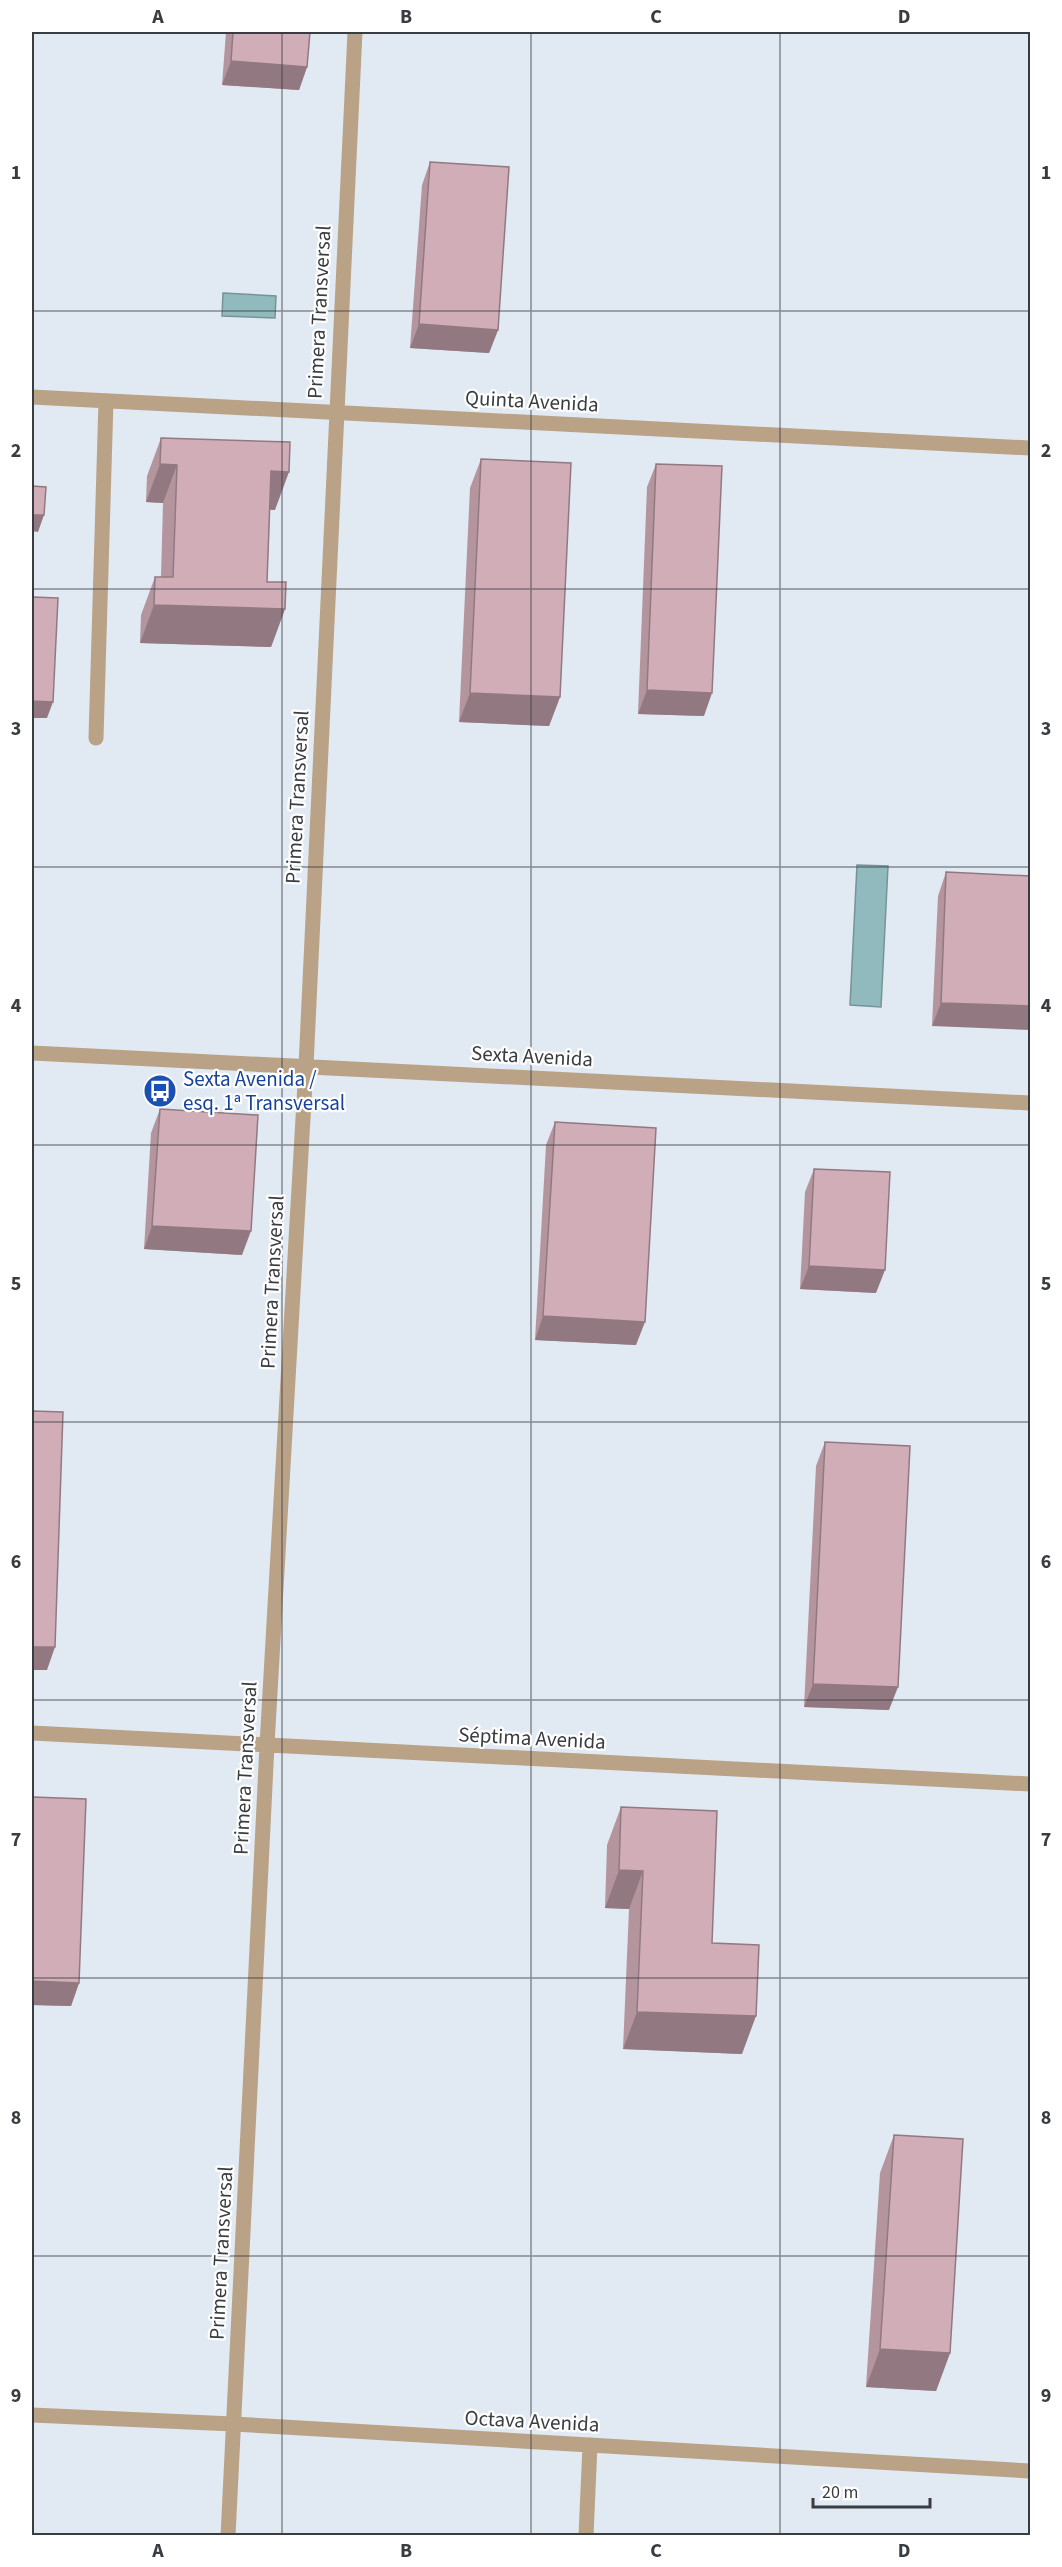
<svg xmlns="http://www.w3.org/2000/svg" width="1062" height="2567" viewBox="0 0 1062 2567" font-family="'Source Sans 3',sans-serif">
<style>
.water{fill:#90babd;stroke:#769498;stroke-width:1.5}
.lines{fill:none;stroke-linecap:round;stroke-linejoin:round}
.lane{stroke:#baa286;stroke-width:15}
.street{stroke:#baa286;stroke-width:15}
.wall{fill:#b4959e}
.shaded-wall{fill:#927981}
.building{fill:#d1adb8;stroke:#927981;stroke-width:1.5}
.grid{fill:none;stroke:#393c40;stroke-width:1.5;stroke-opacity:0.55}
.labels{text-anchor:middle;stroke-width:4.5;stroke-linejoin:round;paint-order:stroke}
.street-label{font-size:21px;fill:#393c40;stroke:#fff}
.transit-label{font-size:21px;fill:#164399;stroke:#fff;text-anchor:start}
.neatline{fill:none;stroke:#393c40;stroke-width:2}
.grid-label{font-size:20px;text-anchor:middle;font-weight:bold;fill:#393c40}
</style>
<rect width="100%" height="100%" fill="#e1e9f3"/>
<path class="water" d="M223 293 276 296 275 318 222 316Z
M857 865 888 866 881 1007 850 1005Z"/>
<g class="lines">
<path class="lane" d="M96 738 106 401"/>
<path class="street" d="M32 397 1030 448
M32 1053 1030 1103
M32 1733 1030 1784
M32 2415 233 2424 1030 2471
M228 2536 267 1745 306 1066 355 32
M586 2536 590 2445"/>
</g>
<path class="wall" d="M226 32H310L307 67 299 90 222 85Z
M430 162 498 330 489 353 410 348 422 185Z
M161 438 275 510 270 509 267 582 285 609 271 647 140 643 141 615 155 577H161L163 503 146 502 147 476Z
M481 459 560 697 549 726 459 722 470 488Z
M656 464 704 716 638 714 647 487Z
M946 872 1030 876 932 1026 938 896Z
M160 1109 242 1255 144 1249 151 1133Z
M555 1122 636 1345 535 1340 546 1145Z
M814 1169 876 1293 800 1289 805 1192Z
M825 1442 889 1710 804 1707 816 1466Z
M33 1797 79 1983 71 2006 32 2005V1802Z
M621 1807 712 1943 742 2054 623 2049 629 1909 605 1908 607 1845Z
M894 2135 950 2353 936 2391 866 2387 880 2173Z"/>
<path class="shaded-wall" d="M231 61 307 67 299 90 222 85Z
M419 324 498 330 489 353 410 348Z
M160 464 177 465 163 503 146 502Z
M271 471 289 472 275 510 257 509Z
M34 515H44L38 532 32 531Z
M154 605 285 609 271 647 140 643Z
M647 690 712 693 704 716 638 714Z
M470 693 560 697 549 726 459 722Z
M32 701 53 702 47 718H32Z
M941 1003 1030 1006V1030L932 1026Z
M152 1226 251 1231 242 1255 144 1249Z
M809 1266 885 1270 876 1293 800 1289Z
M543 1316 645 1322 636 1345 535 1340Z
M32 1647H55L47 1670H32Z
M813 1684 898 1687 889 1710 804 1707Z
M619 1870 643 1871 629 1909 605 1908Z
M32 1981 79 1983 71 2006 32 2005Z
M637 2012 756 2016 742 2054 623 2049Z
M880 2349 950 2353 936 2391 866 2387Z"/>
<path class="building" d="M233 32H310L307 67 231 61Z
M430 162 509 167 498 330 419 324Z
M161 438 290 442 289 472 271 471 267 582H286L285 609 154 605 155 577H173L177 465 160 464Z
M481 459 571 463 560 697 470 693Z
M656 464 722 466 712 693 647 690Z
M32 486 46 487 44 515H34L32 563Z
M32 597 58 598 53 702 32 701Z
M946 872 1030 876V1006L941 1003Z
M160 1109 258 1115 251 1231 152 1226Z
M555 1122 656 1128 645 1322 543 1316Z
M814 1169 890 1172 885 1270 809 1266Z
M32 1411 63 1412 55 1647H32Z
M825 1442 910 1446 898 1687 813 1684Z
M33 1797 86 1799 79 1983 32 1981V1844Z
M621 1807 717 1811 712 1943 759 1945 756 2016 637 2012 643 1871 619 1870Z
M894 2135 963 2139 950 2353 880 2349Z"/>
<path class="grid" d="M282 32V2536M531 32V2536M780 32V2536M32 311H1030M32 589H1030M32 867H1030M32 1145H1030M32 1422H1030M32 1700H1030M32 1978H1030M32 2256H1030"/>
<defs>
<g id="bus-disc" transform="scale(1.725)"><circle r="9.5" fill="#1a4fb4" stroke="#fff"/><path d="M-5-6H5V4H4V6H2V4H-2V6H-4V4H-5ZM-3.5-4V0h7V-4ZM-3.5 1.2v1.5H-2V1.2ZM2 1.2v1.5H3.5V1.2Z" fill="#fff"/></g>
</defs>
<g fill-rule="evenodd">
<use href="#bus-disc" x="160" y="1091"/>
</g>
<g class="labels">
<g class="street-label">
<text transform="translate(319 312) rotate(-87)" y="7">Primera Transversal</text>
<text transform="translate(532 401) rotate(3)" y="7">Quinta Avenida</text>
<text transform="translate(297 797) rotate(-87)" y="7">Primera Transversal</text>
<text transform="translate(532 1056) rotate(3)" y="7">Sexta Avenida</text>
<text transform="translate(272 1282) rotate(-87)" y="7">Primera Transversal</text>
<text transform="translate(532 1738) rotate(3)" y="7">Séptima Avenida</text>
<text transform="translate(245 1768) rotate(-87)" y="7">Primera Transversal</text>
<text transform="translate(221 2253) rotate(-87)" y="7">Primera Transversal</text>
<text transform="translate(532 2421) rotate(3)" y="7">Octava Avenida</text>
</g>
<g class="transit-label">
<text x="183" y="1086">Sexta Avenida /<tspan x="183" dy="24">esq. 1ª Transversal</tspan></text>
</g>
</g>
<rect width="1062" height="2567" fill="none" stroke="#ffffff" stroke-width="66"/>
<path d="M813 2498v9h117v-9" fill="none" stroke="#393c40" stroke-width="3"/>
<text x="822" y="2498" font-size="18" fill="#393c40" stroke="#ffffff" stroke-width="4.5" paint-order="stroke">20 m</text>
<rect x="33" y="33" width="996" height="2501" class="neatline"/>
<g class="grid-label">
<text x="158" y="23">A</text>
<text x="406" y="23">B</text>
<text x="656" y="23">C</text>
<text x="904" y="23">D</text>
<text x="16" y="179">1</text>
<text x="1046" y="179">1</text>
<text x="16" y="457">2</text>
<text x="1046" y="457">2</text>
<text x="16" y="735">3</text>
<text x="1046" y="735">3</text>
<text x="16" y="1012">4</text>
<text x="1046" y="1012">4</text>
<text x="16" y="1290">5</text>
<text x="1046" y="1290">5</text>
<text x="16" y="1568">6</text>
<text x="1046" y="1568">6</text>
<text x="16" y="1846">7</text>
<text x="1046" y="1846">7</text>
<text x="16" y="2124">8</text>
<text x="1046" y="2124">8</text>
<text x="16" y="2402">9</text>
<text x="1046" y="2402">9</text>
<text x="158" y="2557">A</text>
<text x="406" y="2557">B</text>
<text x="656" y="2557">C</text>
<text x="904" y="2557">D</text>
</g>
</svg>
